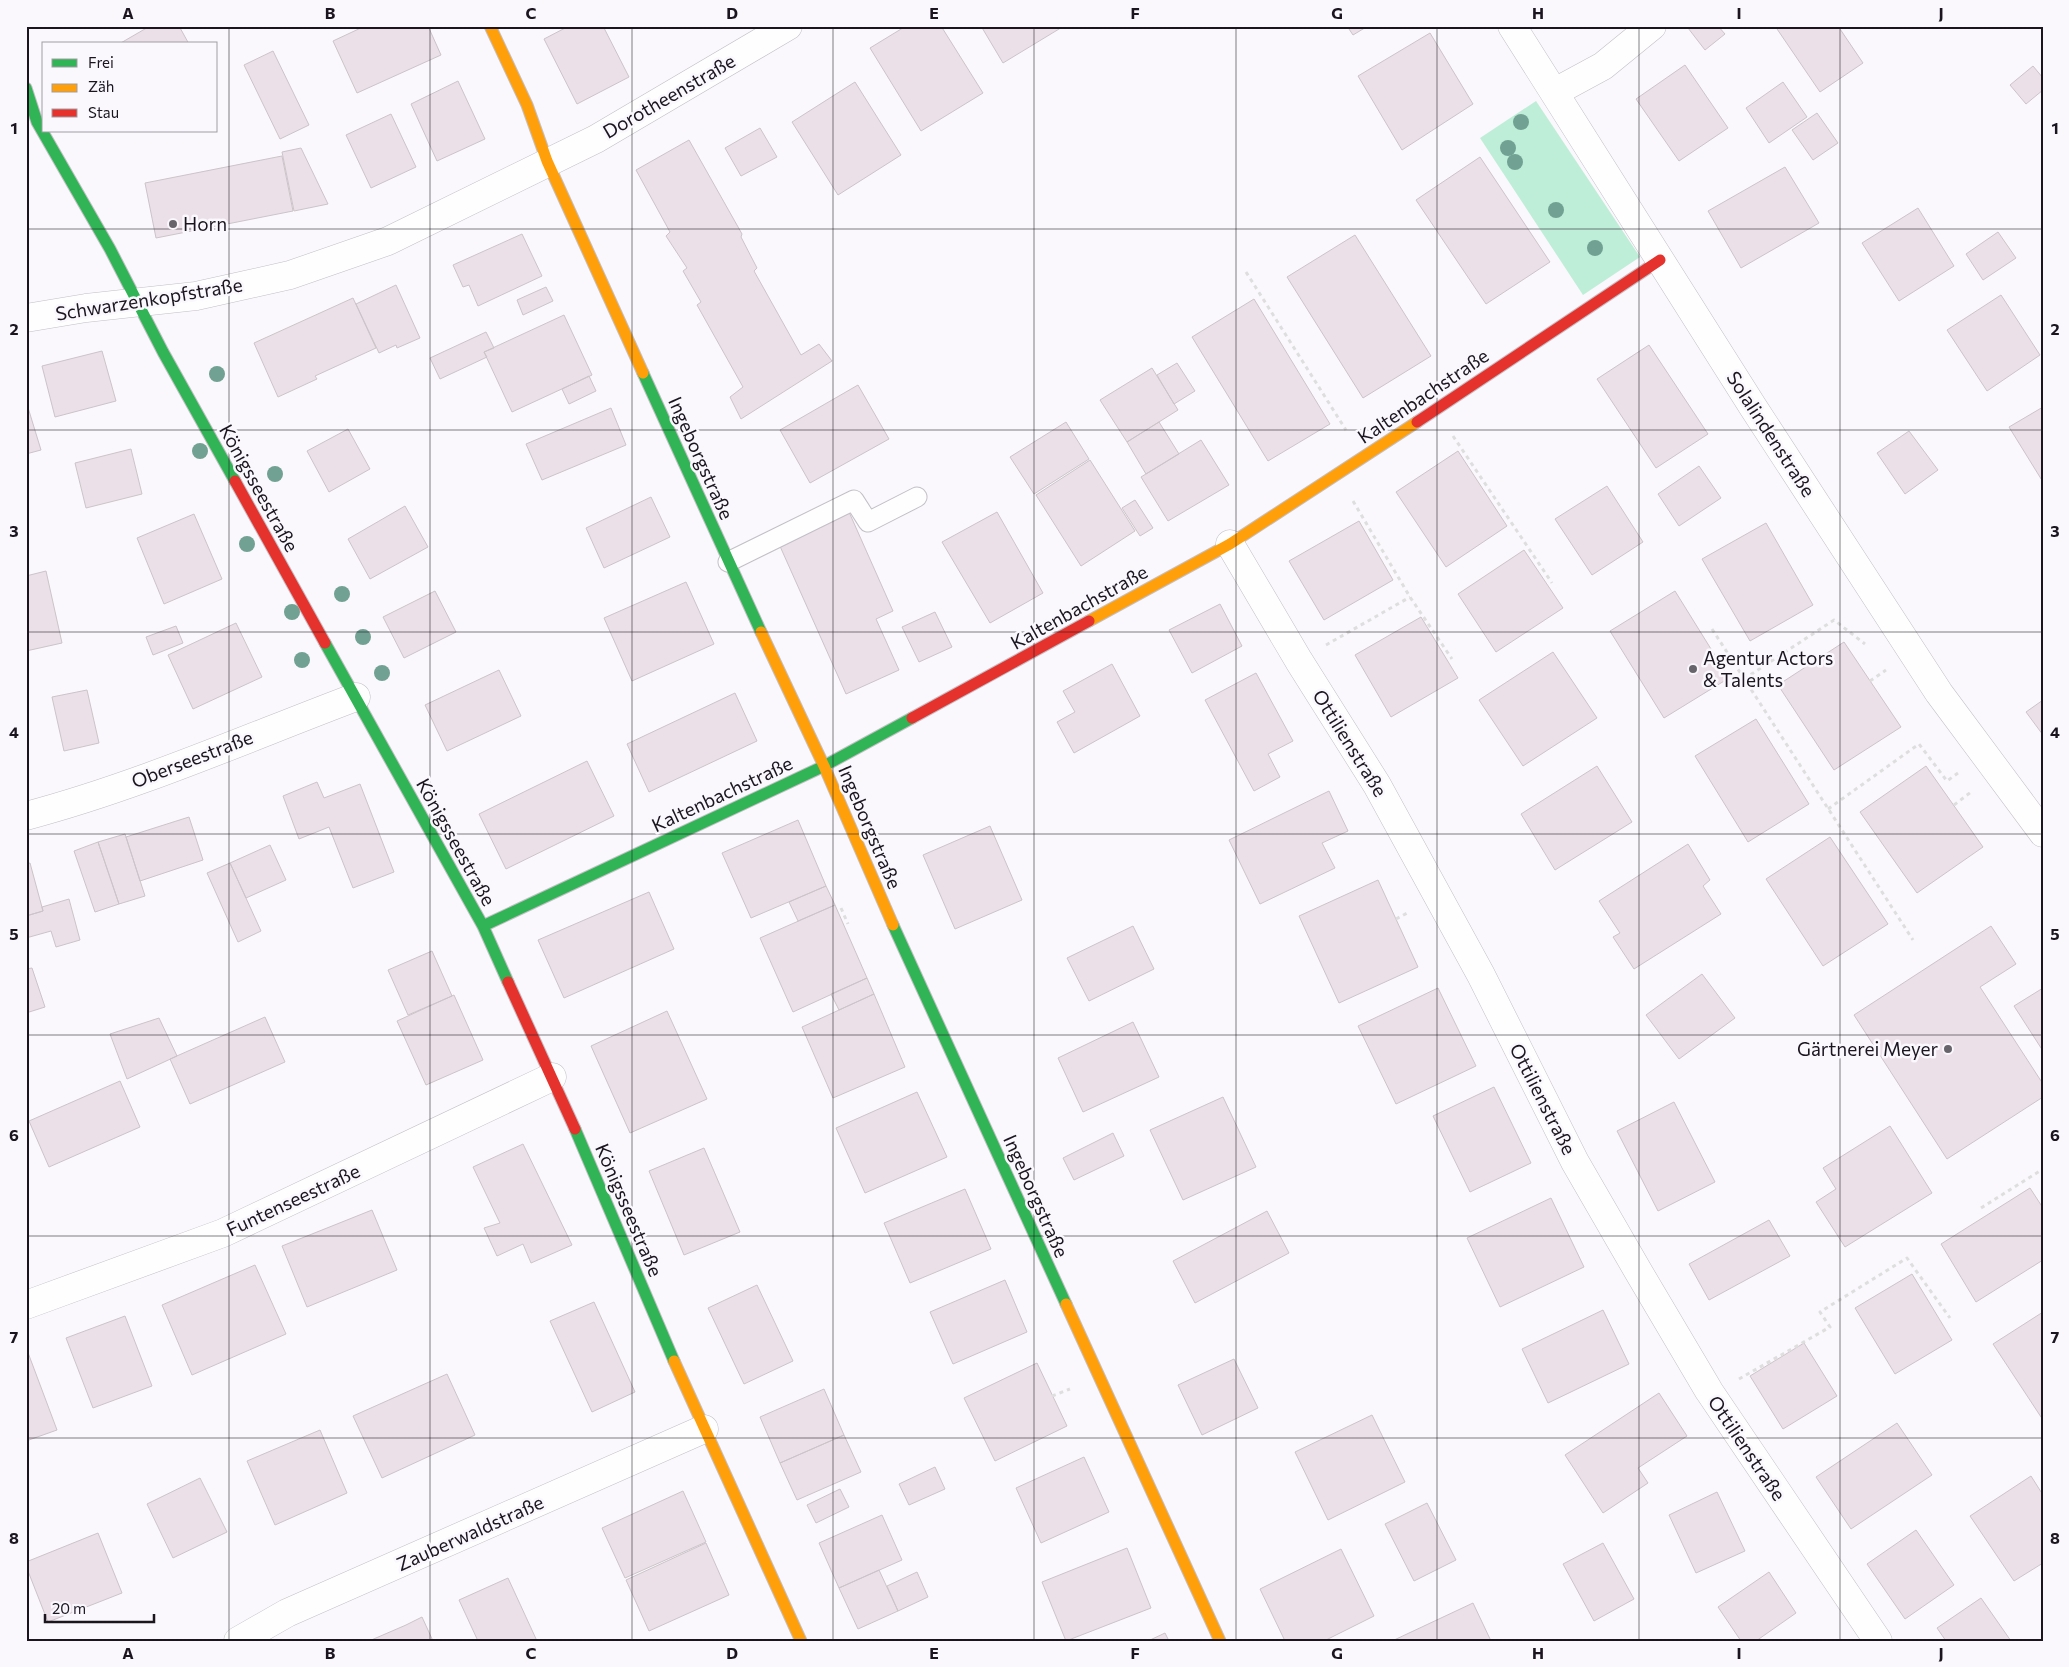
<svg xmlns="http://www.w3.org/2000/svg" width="2069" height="1667" viewBox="0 0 2069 1667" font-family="Commissioner,sans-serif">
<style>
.green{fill:#beeed8}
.building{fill:#ebe0e8;stroke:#cbc4c9}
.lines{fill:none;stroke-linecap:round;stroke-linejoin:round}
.lane-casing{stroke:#c3bfc6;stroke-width:21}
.street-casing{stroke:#c3bfc6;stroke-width:29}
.fast-casing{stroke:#c3bfc6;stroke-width:13}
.slow-casing{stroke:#c3bfc6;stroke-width:13}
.jam-casing{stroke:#c3bfc6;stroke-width:13}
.path{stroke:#dfdedf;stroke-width:3;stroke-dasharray:4 4;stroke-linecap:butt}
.lane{stroke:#fefeff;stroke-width:19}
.street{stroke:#fefeff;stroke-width:28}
.fast{stroke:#30b455;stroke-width:11}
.slow{stroke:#ff9f0a;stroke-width:11}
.jam{stroke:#e5322d;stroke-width:11}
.tree{fill:#71a192}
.grid{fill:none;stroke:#1a151f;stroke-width:1;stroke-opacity:0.55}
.poi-dot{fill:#68646c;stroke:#faf7fd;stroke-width:2}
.labels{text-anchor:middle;stroke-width:5;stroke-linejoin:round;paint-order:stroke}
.street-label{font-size:19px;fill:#1a151f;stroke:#faf7fd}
.poi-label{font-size:19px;fill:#1a151f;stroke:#faf7fd;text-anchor:start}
.neatline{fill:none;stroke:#1a151f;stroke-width:2}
.grid-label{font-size:16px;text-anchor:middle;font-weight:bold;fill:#1a151f}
</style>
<rect width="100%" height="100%" fill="#faf8fc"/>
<path class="green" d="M1536 101 1640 257 1583 295 1480 138Z"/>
<path class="building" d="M150 26H179L189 44H119Z
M365 26H428L441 55 357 93 333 41Z
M569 26H603L629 77 577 104 544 39Z
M906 26H941L983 93 921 131 870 48Z
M981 26H1064L1003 63Z
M1347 26H1368L1353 35Z
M1690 26H1718L1725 34 1705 50 1688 28Z
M1775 26H1838L1863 63 1820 92Z
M1430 33 1473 104 1402 150 1358 76Z
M273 51 309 125 280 139 244 65Z
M1685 65 1728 128 1679 161 1636 99Z
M2033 66 2043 78V90L2026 104 2010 85Z
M458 81 485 139 437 161 411 104Z
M855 82 901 155 838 195 792 122Z
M1783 82 1807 117 1769 143 1746 108Z
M1817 113 1838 143 1813 160 1792 130Z
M391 114 416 167 371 188 346 135Z
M760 128 777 157 741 176 725 148Z
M689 140 742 234 741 237 757 268 754 271 801 355 819 344 832 361 741 419 730 397 743 387 697 305 701 302 683 271 687 268 666 236 670 232 636 170Z
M301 148 328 204 294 211 282 152Z
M282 156 293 211 156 238 145 183Z
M1480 157 1550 262 1486 304 1416 200Z
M1785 167 1819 223 1741 268 1708 211Z
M1918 208 1954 266 1899 301 1862 243Z
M1998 232 2016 258 1983 280 1966 254Z
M522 234 542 276 478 306 469 285 463 287 453 265Z
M1355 235 1431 356 1363 398 1287 277Z
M396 285 420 338 397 348 396 345 379 353 356 304Z
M546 287 553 301 523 315 517 300Z
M2001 295 2040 355 1987 391 1947 330Z
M353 298 376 348 315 376 317 379 278 397 254 343Z
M1254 299 1330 424 1268 461 1192 337Z
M564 315 592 375 512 412 484 352Z
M486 332 494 348 484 352 487 357 440 379 430 358Z
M1649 345 1708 434 1656 468 1597 379Z
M102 351 116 401 55 417 42 366Z
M1177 363 1195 391 1174 404 1157 375Z
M1152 368 1178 410 1127 442 1100 400Z
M589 376 596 391 569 404 562 389Z
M858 385 889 439 810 483 780 430Z
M26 401 41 450 26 454Z
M2043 407V482L2009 427Z
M611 408 626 445 542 480 526 444Z
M1066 422 1089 459 1034 494 1010 457Z
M1159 422 1179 454 1146 474 1127 442Z
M348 429 370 469 329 492 307 451Z
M1909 431 1938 470 1905 494 1877 453Z
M1201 440 1229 485 1168 521 1141 477Z
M131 449 142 494 86 508 75 463Z
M1458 451 1507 526 1446 567 1396 492Z
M1090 460 1135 531 1081 566 1036 495Z
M1699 466 1721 498 1679 526 1658 494Z
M1607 486 1643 542 1592 575 1555 519Z
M651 497 670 537 604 568 586 528Z
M1135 500 1153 528 1140 536 1122 508Z
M405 506 428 547 370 579 348 539Z
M849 512 893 611 876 619 899 670 846 694 779 544Z
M997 512 1043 593 990 623 942 542Z
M194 514 222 579 164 604 137 538Z
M1359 521 1393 580 1324 620 1289 561Z
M1766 523 1813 605 1750 641 1702 559Z
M1524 550 1563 608 1496 652 1458 594Z
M46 571 62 643 26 651V576Z
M686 582 714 644 632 681 604 618Z
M435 591 456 632 404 658 383 617Z
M1675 591 1729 678 1664 718 1610 631Z
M1220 604 1242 646 1192 673 1169 630Z
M935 612 952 647 919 662 902 627Z
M1421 617 1458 678 1391 717 1355 655Z
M236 623 262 677 193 709 168 655Z
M176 626 183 643 153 655 146 637Z
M1844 642 1901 727 1834 770 1778 685Z
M1553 652 1597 718 1523 766 1479 700Z
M1112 664 1140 716 1074 753 1057 722 1075 712 1063 691Z
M499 670 521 716 447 751 425 705Z
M1256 673 1293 741 1268 754 1280 777 1254 791 1205 700Z
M87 690 99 743 64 751 52 697Z
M735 693 757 741 649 792 627 744Z
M2043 700V735L2026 712Z
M1756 719 1809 804 1748 842 1695 756Z
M587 761 614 816 506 869 479 814Z
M1597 766 1632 822 1555 870 1521 814Z
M1926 766 1983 847 1917 893 1860 812Z
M317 782 324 798 360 784 394 872 353 888 329 827 299 839 283 796Z
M1329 791 1348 831 1322 843 1335 868 1260 904 1229 840Z
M189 817 203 860 140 881 126 837Z
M798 820 826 886 751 918 722 853Z
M990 826 1022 900 955 929 923 855Z
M125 834 145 896 119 904 98 842Z
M1830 837 1888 924 1823 966 1766 879Z
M98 842 119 904 95 912 74 851Z
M1688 844 1710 880 1703 886 1721 914 1634 969 1613 937 1620 933 1599 901Z
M270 845 286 880 246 898 230 863Z
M30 863 43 911 26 916V864Z
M230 863 261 931 238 942 207 873Z
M1378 880 1418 967 1339 1003 1299 916Z
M826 886 835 905 798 921 789 902Z
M649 892 674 949 564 998 538 940Z
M69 899 80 940 56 947 51 931 26 938V916L43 911 42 907Z
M835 905 867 978 793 1012 760 938Z
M1133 926 1154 969 1089 1001 1067 958Z
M1991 926 2016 964 1980 987 2043 1084V1097L1947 1159 1854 1015Z
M432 951 452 996 408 1015 388 970Z
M32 968 45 1007 26 1013V969Z
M1702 974 1735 1018 1679 1059 1646 1015Z
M867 978 874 994 839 1010 831 994Z
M1438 988 1476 1066 1396 1104 1358 1026Z
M2043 988V1051L2014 1006Z
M874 994 905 1067 833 1098 802 1027Z
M454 995 483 1060 426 1085 397 1021Z
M667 1011 707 1099 630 1133 591 1046Z
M265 1017 285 1062 190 1104 170 1059Z
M159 1018 177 1056 127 1079 110 1034Z
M1133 1022 1159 1077 1083 1112 1058 1058Z
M120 1081 140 1127 49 1167 29 1121Z
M1494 1087 1531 1163 1470 1192 1433 1116Z
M917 1092 947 1157 865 1193 836 1128Z
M1223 1097 1256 1167 1183 1200 1150 1130Z
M1674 1102 1715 1182 1658 1211 1617 1131Z
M1890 1126 1932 1193 1845 1247 1816 1202 1836 1189 1823 1168Z
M1113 1133 1124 1156 1074 1180 1063 1158Z
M523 1144 572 1245 531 1263 523 1244 497 1256 484 1228 500 1223 473 1167Z
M704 1148 740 1232 684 1255 649 1171Z
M2030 1188 2043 1208V1260L1976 1302 1941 1244Z
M965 1189 991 1249 910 1283 884 1223Z
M1551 1198 1584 1267 1500 1307 1467 1238Z
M372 1210 397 1270 307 1307 282 1246Z
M1267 1211 1289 1253 1195 1303 1173 1261Z
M1769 1220 1790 1256 1709 1300 1689 1264Z
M255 1265 286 1334 192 1375 162 1305Z
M1912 1274 1952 1340 1895 1374 1855 1308Z
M1005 1280 1027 1332 953 1364 930 1312Z
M757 1285 793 1361 744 1384 708 1308Z
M594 1302 635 1392 592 1412 550 1321Z
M1603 1310 1629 1364 1548 1403 1522 1349Z
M2043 1312V1420L1993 1344Z
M125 1316 152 1386 93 1408 66 1338Z
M1804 1343 1837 1396 1783 1429 1750 1376Z
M27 1350 57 1430 26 1441V1351Z
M1234 1359 1258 1408 1202 1435 1178 1385Z
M1037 1363 1067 1426 995 1461 964 1398Z
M447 1374 475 1435 382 1478 353 1416Z
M824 1389 844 1435 780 1463 760 1417Z
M1659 1393 1687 1436 1638 1468 1648 1483 1603 1513 1565 1455Z
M1372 1415 1405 1482 1328 1520 1295 1452Z
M1897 1423 1932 1475 1851 1529 1816 1477Z
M320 1430 347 1493 275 1525 247 1461Z
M844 1435 861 1472 797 1500 780 1463Z
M1084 1457 1109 1512 1041 1543 1016 1488Z
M935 1467 945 1489 909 1505 899 1484Z
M2031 1476 2043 1495V1563L2014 1581 1970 1516Z
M200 1478 227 1532 173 1558 147 1504Z
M840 1489 849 1507 816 1523 807 1505Z
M683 1491 706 1542 625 1578 602 1528Z
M1717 1492 1745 1551 1696 1573 1669 1515Z
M1427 1503 1456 1560 1414 1581 1385 1524Z
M882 1515 902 1560 839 1588 819 1543Z
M1916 1530 1954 1585 1905 1619 1867 1564Z
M98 1533 122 1593 48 1622 26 1566V1562Z
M706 1543 729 1595 649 1631 626 1580Z
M1603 1543 1634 1599 1594 1621 1563 1564Z
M1127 1548 1151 1608 1066 1641 1042 1582Z
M1341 1549 1374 1616 1324 1641H1285L1260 1589Z
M879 1570 898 1611 858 1629 839 1588Z
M917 1572 928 1597 898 1611 887 1586Z
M1769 1572 1796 1613 1756 1641H1741L1718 1607Z
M508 1578 537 1641H478L459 1600Z
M1981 1598 2011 1641H1946L1937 1628Z
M1473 1603 1491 1641H1392Z
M422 1617 433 1641H369L406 1625Z
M1165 1633 1169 1641H1148Z"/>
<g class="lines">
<g class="lane-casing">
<path id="lane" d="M728 562 854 500 868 522 917 497"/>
</g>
<g class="street-casing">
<path id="street" d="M1512 26 1753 407 1939 693 2043 833
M1555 92 1603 66 1652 26
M26 318 86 308 196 296 290 275 388 241 596 139 788 26
M1230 544 1299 661 1377 785 1481 975 1575 1162 1638 1271 1709 1391 1878 1641
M26 816C139 786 247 738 356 697
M26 1305 223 1233 552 1077
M238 1641 287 1613 704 1429"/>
</g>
<g class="fast-casing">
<path id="fast" d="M26 88 37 122 110 249 163 352 235 481
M643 373 761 632
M325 643 483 926 508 982
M893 925 1066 1304
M483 926 824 766 912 718
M575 1129 674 1361"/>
</g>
<g class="slow-casing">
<path id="slow" d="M490 26 527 105 547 161 643 373
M1089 621 1230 544 1417 422
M761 632 824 766 893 925
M1066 1304 1220 1641
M674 1361 801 1641"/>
</g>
<g class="jam-casing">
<path id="jam" d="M1417 422 1660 260
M235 481 325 643
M912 718 1089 621
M508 982 575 1129"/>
</g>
<path class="path" d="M1246 272 1346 430
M1453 436 1552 583
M1353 501 1410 597 1452 659
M1712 629 1913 940
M1326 645 1410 597
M1744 679 1834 620 1865 644
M1870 681 1886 670
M1954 805 1971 792
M1828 809 1919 744 1947 781 1958 773
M841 908 848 924
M1396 919 1409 912
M1981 1208 2043 1169
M1739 1379 1830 1327 1820 1312 1907 1258 1950 1318
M1052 1396 1070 1389"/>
<use href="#lane" class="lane"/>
<use href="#street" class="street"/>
<use href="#fast" class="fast"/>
<use href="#slow" class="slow"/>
<use href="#jam" class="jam"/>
</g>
<g class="tree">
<circle cx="1521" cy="122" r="8"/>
<circle cx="1508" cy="148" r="8"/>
<circle cx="1515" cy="162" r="8"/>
<circle cx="1556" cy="210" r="8"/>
<circle cx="1595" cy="248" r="8"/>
<circle cx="217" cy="374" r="8"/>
<circle cx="200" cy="451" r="8"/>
<circle cx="275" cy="474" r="8"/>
<circle cx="247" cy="544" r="8"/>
<circle cx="342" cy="594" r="8"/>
<circle cx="292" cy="612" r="8"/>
<circle cx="363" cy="637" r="8"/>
<circle cx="302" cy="660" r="8"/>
<circle cx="382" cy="673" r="8"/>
</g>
<path class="grid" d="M229 26V1641M430 26V1641M632 26V1641M833 26V1641M1034 26V1641M1236 26V1641M1437 26V1641M1639 26V1641M1840 26V1641M26 229H2043M26 430H2043M26 632H2043M26 834H2043M26 1035H2043M26 1236H2043M26 1438H2043"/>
<g class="poi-dot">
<circle cx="173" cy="224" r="5"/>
<circle cx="1693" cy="669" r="5"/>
<circle cx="1948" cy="1049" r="5"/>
</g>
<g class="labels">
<g class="street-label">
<text transform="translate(669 96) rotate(-30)" y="7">Dorotheenstraße</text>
<text transform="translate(149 299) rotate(-9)" y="7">Schwarzenkopfstraße</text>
<text transform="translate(1423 396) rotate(-34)" y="7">Kaltenbachstraße</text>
<text transform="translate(1771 434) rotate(57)" y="7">Solalindenstraße</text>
<text transform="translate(701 458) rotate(66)" y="7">Ingeborgstraße</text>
<text transform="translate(259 488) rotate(61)" y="7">Königsseestraße</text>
<text transform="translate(1079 607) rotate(-29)" y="7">Kaltenbachstraße</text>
<text transform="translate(1350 743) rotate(58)" y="7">Ottilienstraße</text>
<text transform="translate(192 759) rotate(-21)" y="7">Oberseestraße</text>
<text transform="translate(722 794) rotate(-25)" y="7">Kaltenbachstraße</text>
<text transform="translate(870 827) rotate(67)" y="7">Ingeborgstraße</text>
<text transform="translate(456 842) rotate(61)" y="7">Königsseestraße</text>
<text transform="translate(1543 1099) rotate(63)" y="7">Ottilienstraße</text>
<text transform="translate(1036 1196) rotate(66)" y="7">Ingeborgstraße</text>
<text transform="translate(293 1200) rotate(-25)" y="7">Funtenseestraße</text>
<text transform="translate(629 1210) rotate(67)" y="7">Königsseestraße</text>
<text transform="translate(1747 1448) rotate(56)" y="7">Ottilienstraße</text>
<text transform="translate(470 1533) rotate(-24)" y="7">Zauberwaldstraße</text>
</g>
<g class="poi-label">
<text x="183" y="231">Horn</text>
<text x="1703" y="665">Agentur Actors<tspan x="1703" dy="22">&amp; Talents</tspan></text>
<text x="1938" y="1056" text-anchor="end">Gärtnerei Meyer</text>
</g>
</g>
<rect width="2069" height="1667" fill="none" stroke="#faf7fd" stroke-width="55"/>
<rect x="42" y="42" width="175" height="90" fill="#faf7fd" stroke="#a09da4"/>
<rect x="52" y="59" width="25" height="8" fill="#30b455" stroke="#a09da4"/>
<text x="88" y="68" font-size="15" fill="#1a151f">Frei</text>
<rect x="52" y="84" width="25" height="8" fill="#ff9f0a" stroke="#a09da4"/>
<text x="88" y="92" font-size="15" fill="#1a151f">Zäh</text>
<rect x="52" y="109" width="25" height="8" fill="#e5322d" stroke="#a09da4"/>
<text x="88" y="118" font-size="15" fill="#1a151f">Stau</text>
<path d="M45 1614v8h109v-8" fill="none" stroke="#1a151f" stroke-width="2.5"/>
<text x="52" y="1614" font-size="15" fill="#1a151f" stroke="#faf7fd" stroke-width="4" paint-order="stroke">20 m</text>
<rect x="28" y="28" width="2014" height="1612" class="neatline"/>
<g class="grid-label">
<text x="128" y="19">A</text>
<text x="330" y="19">B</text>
<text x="531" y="19">C</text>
<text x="732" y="19">D</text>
<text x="934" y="19">E</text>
<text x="1135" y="19">F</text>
<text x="1337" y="19">G</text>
<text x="1538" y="19">H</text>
<text x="1739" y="19">I</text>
<text x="1941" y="19">J</text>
<text x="14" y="134">1</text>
<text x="2055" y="134">1</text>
<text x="14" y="335">2</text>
<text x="2055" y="335">2</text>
<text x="14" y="537">3</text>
<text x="2055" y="537">3</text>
<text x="14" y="738">4</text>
<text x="2055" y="738">4</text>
<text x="14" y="940">5</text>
<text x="2055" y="940">5</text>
<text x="14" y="1141">6</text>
<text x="2055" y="1141">6</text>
<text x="14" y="1343">7</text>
<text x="2055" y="1343">7</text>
<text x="14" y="1544">8</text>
<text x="2055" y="1544">8</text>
<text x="128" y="1659">A</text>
<text x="330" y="1659">B</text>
<text x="531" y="1659">C</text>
<text x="732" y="1659">D</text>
<text x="934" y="1659">E</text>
<text x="1135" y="1659">F</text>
<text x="1337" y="1659">G</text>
<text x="1538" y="1659">H</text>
<text x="1739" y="1659">I</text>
<text x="1941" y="1659">J</text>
</g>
</svg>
